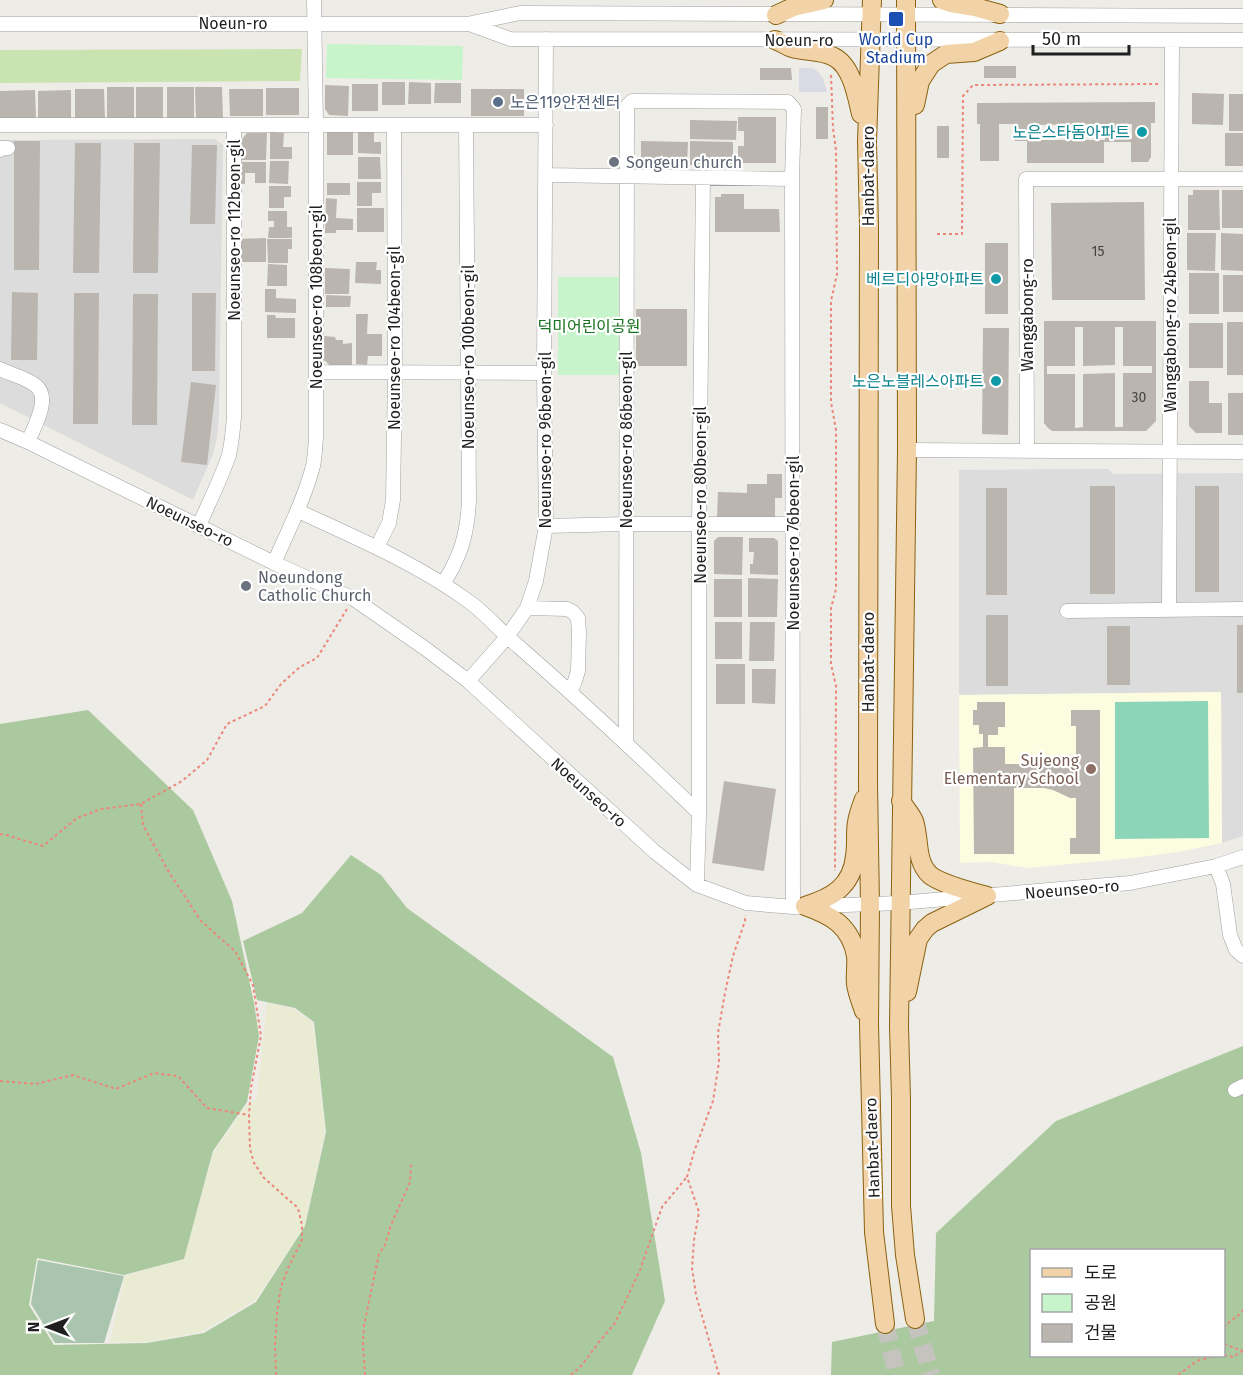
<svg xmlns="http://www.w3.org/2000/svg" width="1243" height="1375" viewBox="0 0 1243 1375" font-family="'Fira Sans','Noto Sans KR',sans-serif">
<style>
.residential{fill:#dddcdc}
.education{fill:#fcfce1}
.farmland{fill:#e9ebd3}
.grass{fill:#c9e3b1}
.forest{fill:#abc99f;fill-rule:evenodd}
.cemetery{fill:#a9c5ae}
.park{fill:#c7f4cb}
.pitch{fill:#8cd5b9}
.plaza{fill:#dadae4}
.building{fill:#bbb5af;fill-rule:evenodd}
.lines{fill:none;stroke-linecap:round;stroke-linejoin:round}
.major-tunnel{stroke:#c5c3be;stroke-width:18;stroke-dasharray:18 9;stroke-linecap:butt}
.minor-casing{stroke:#a0a0a0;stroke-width:15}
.major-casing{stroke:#8a620f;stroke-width:20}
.path{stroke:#eb867a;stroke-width:2;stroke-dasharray:3 3;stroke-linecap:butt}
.minor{stroke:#fff;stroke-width:14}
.major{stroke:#f2d2a7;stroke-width:18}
.transit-dot{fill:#1a4fb4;stroke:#fff;stroke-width:2}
.service-dot{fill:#5c6f8a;stroke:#fff;stroke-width:2}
.culture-dot{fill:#0f9aa8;stroke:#fff;stroke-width:2}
.worship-dot{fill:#6b7280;stroke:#fff;stroke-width:2}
.education-dot{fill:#8d6e63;stroke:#fff;stroke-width:2}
.labels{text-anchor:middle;stroke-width:4.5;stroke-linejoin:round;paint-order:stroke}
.number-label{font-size:14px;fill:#464443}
.street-label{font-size:16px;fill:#1f1f1f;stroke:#fff}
.transit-label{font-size:16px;fill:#164399;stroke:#fff}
.service-label{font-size:16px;fill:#4e5e75;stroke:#fff;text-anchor:start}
.culture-label{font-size:16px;fill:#0d838f;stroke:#fff;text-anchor:end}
.worship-label{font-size:16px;fill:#5b616d;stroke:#fff;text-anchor:start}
.park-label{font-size:16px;fill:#17721f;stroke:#fff}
.education-label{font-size:16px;fill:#785e54;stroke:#fff;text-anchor:end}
</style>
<rect width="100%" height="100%" fill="#eeece6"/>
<path class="residential" d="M215 139 223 145 219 415 217 438 213 454 193 500 0 403V140Z
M1108 469 1113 474 1243 473V836L1222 843 1221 692 959 695V470Z"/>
<path class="education" d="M1221 692 1222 843 1178 852 1134 858 1028 868 991 862 960 863 959 695Z"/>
<path class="farmland" d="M267 1003 294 1009 313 1023 325 1132 304 1227 255 1300 203 1331 148 1342H110L125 1276 184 1259 214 1152 248 1104 257 1098Z"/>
<path class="grass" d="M302 49 300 81 0 83V50Z"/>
<path class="forest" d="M88 710 193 810 232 901 254 1003 259 1036 247 1102 213 1151 184 1259 124 1275 37 1258 29 1305 54 1345 147 1343 204 1333 256 1302 305 1226 326 1132 314 1022 295 1008 257 1000 243 941 302 913 351 855 381 875 407 908 613 1057 641 1153 665 1301 632 1375H0V724Z
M1243 1046V1375H831L832 1342 934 1321 936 1233 1056 1121ZM1032 1250H1224V1356H1032Z"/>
<path class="cemetery" d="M38 1260 124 1276 104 1343H55L31 1304Z"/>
<path class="park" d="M327 44 463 46 462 80 326 78Z
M558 277H619V375H558Z"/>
<path class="pitch" d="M1208 701 1209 838 1115 839V702Z"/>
<path class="plaza" d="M799 68H813L818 72 823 78 827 92H799Z"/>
<path class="building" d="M984 66H1016V78H984Z
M760 68H791L792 80H760Z
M382 82H405V105H382Z
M409 82 431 83V104H408Z
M435 83H461V103H434Z
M352 84H378V111H352Z
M325 85 349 86 348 116 329 115 325 109Z
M107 87H134V120L107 121Z
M136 87H163V120L136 121Z
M167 87H194V120L167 121Z
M195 87H222L223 120 196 121Z
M266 88H299V115H266Z
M75 89H104L105 120 75 119Z
M229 89H263V116H230Z
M471 89H524V116H471Z
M35 90 36 118H0V91Z
M71 90V118H38V91Z
M1192 93 1224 94 1223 125 1192 124Z
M1229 94H1243V131H1229Z
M1155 102V123H1151V157L1148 162H1131V142H1104V163H1027V141H1015V124H999V161H980V124H977V103ZM1105 124V140H1031V125ZM1117 124H1132V139H1117Z
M816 107H828V139H816Z
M738 117H776V163H738V146H744V131H738Z
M690 120 737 121 736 140 690 139Z
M937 126H949V158H937Z
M353 129V155H327V130Z
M358 129H374V142H381V154L358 153Z
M270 132 284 133 283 147H292V159H270Z
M247 133H267L266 160H239V143Z
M1225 133H1243V166H1225Z
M14 141H40L39 270H14Z
M641 141 688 142 687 165H647V161H641Z
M690 141 733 142V166L690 165Z
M75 143H101L99 273H73Z
M134 143H160L158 273H133Z
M192 145H217L215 224H190Z
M358 157H380L381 179H358Z
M270 161H289L288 184 269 183Z
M239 162H266V183H255V173H245V184H239Z
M357 182H381V193H372V206H357Z
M327 183H350V195H327Z
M269 186H291V197H284V208H269Z
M1193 190H1219L1220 230H1188V195H1193Z
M1222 190H1243V228H1222Z
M721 194H744V209H779L780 232H715V197H721Z
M326 198 337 199 336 218 353 219V230H336V233H325Z
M1144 202 1145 300H1052L1051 203Z
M357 208H384V232H357Z
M268 211H287V227H292V238H268L269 227H274V221H268Z
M1187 233H1216L1215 271 1187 270Z
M1221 233 1243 234V271L1221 270Z
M266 238V262H239L238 239Z
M267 239H292V249H288V263H268Z
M985 243H1008V314H985Z
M356 262H377L376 270H381V284L355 283Z
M268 264 287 265V286H267Z
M325 268 350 269 349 294H325Z
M1189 273H1219V314H1189Z
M1223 275H1243V312H1223Z
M265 289H276V298L296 299V313L265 312Z
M12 292 38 293 37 360H11Z
M74 293H99L98 424H73Z
M192 293H216L215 371H192Z
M133 294H158L157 425H132Z
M326 295 351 296 350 307H326Z
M636 309H687V366H636Z
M356 314H368L367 334H382V356H368L367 365 356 364Z
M267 315H275L276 318H295V338H267Z
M1044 321H1156V421L1146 431H1052L1048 428 1044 423ZM1075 327H1083V366L1115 365V327H1123V366H1152V373H1123V427H1115V373L1083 374V427L1075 428V374H1047V366H1075Z
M1227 322H1243V375H1227Z
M1189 323H1223V368H1189Z
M983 328H1009L1008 435 982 434Z
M324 336 335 337 336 340H343V344L352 343V366H331L324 360Z
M1189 381H1209V403H1222V433H1196L1189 426Z
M191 382 216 385 207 465 181 462Z
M1228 393H1243V435H1228Z
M767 474H782V498H775V518L717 517 718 492 747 493V484H767Z
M1090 486H1115V594H1090Z
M1195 486H1219V592H1195Z
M986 488H1007V595H986Z
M718 537H743L742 575 714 574V541Z
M749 538H774L778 541V575L750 574V564H753L754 552H749Z
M748 578 778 579 777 617H748Z
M714 579H742V617H714Z
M986 615H1008V686H986Z
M715 622H742V659H715Z
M750 622H775L774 661H749Z
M1237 625H1243V693H1237Z
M1107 626H1130V685H1107Z
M716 664H745V704H716Z
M752 669H776L775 704 752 703Z
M977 702H1005V727H998V735H988V747H1005V764H1076V726H1071V710H1100V854H1070V838H1076V798H1070L1053 790 1044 788H1014V854H974L973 748 983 747V734H979V725H973V710H977Z
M724 781 776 789 764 871 712 863Z"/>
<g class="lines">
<path class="major-tunnel" d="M915 1319 931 1375
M885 1324 897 1375"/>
<g class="minor-casing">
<path id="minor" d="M0 24H467L520 13 1243 16
M469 24 510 39 1243 40
M0 125H546
M0 150 2 148H8
M546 175 792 179
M0 369C10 374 26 378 35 385 52 397 34 427 28 442
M316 372 544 373
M0 430 28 442 274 563 354 599 426 649 468 681 655 852 697 885 746 903 793 907 899 903 1130 883 1216 866 1243 857
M907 450 1243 452
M1027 451 1026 179H1243
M298 511C357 538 418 564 471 603 488 616 502 633 518 646 580 700 640 756 699 813
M199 526C209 502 221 479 229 455 232 442 233 429 234 417V125
M546 526 626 524H793
M377 547 389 523 393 500 395 372 394 125
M274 563C288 531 304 500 313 466 315 457 315 447 316 438V125L314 0
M443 584C447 577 452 570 455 562 465 543 468 521 469 500L466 125
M527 608 567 609 573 612 578 618 579 633 578 671 575 681 570 692
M1169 610 1172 40
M1067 611 1243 609
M468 681 507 637 527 608 536 581 546 526 544 373 546 39
M626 743 627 106 632 101 788 102 794 109 792 179 793 907
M1216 866 1223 884 1230 935 1236 950 1243 956
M697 885 699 813V525L703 177
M1235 1090 1243 1086"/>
</g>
<g class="major-casing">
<path id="major" d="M872 0 867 142 869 225 868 783 870 905 869 1024 874 1232 885 1324
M906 0 907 450 899 1026 901 1099V1206L905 1255 915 1319
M942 0 951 3 975 7 1000 14
M776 15 793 7 824 0
M775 40C781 42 786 46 792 48 805 52 821 50 834 57 852 66 857 97 861 114
M915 105 920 81 931 64 946 54 974 52 1000 41
M901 801C905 808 911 814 914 821 920 839 915 861 930 875 941 884 972 892 987 896
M805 906C831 898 852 887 855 856 857 845 855 833 857 822 858 815 861 807 864 799
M805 906C831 915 851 926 856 956 857 965 855 975 856 984 857 993 861 1002 864 1011
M907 992 918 939 925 929 932 923 987 896"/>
</g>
<path class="path" d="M831 75 833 128 836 150 837 274 831 301V402L836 430V589L831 608V664L836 686 835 871
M937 234H962L963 96 973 85 1159 84
M141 804 143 825 167 869 201 921 235 951 253 985 261 1036 251 1088 249 1115 250 1149 254 1163 264 1178 298 1208 302 1225V1240L288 1268 281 1287 277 1313 275 1345 276 1375
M0 834 6 835 43 846 77 818 101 809 141 804 182 781 207 760 227 724 265 706 281 684 300 667 317 658 347 609
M0 1081 35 1084 73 1075 116 1089 154 1073 178 1076 207 1108 248 1115
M1224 1328C1229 1320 1238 1318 1243 1310
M1224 1344 1243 1351
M1224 1355 1233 1357 1242 1351
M365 1375 363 1345 364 1325 379 1254 385 1245 391 1225 410 1182 411 1165
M571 1375 582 1365 599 1342 615 1323 640 1270 662 1207 686 1178
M719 1375 696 1295 692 1268 694 1240 699 1212 687 1177 694 1152 713 1101 719 1062 718 1033 725 993 733 956 745 921V915
M1178 1375 1197 1361 1214 1356"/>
<use href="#minor" class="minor"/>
<use href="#major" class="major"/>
</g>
<rect class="transit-dot" x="888" y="11" width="16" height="16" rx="3"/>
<circle class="service-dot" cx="498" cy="102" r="6"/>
<g class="culture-dot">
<circle cx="1142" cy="132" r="6"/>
<circle cx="996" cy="279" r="6"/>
<circle cx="996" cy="381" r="6"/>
</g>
<g class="worship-dot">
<circle cx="614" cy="162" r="6"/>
<circle cx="246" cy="586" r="6"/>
</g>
<circle class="education-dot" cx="1091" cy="769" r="6"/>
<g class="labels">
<g class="number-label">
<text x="1098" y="256">15</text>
<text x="1139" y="402">30</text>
</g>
<g class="street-label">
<text x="233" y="29">Noeun-ro</text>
<text x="799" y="46">Noeun-ro</text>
<text transform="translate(868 176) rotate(-90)" y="6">Hanbat-daero</text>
<text transform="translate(234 230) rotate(-90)" y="6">Noeunseo-ro 112beon-gil</text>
<text transform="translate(316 297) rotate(-90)" y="6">Noeunseo-ro 108beon-gil</text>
<text transform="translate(1027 315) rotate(-90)" y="6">Wanggabong-ro</text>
<text transform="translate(1170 315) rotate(-90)" y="6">Wanggabong-ro 24beon-gil</text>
<text transform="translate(394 338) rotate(-90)" y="6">Noeunseo-ro 104beon-gil</text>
<text transform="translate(468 357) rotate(-90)" y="6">Noeunseo-ro 100beon-gil</text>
<text transform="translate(545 440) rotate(-90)" y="6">Noeunseo-ro 96beon-gil</text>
<text transform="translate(626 440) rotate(-90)" y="6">Noeunseo-ro 86beon-gil</text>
<text transform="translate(700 495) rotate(-90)" y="6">Noeunseo-ro 80beon-gil</text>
<text transform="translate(190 521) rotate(26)" y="6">Noeunseo-ro</text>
<text transform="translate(793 543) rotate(-90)" y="6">Noeunseo-ro 76beon-gil</text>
<text transform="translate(868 662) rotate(-90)" y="6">Hanbat-daero</text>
<text transform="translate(589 792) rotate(42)" y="6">Noeunseo-ro</text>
<text transform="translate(1072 889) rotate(-5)" y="6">Noeunseo-ro</text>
<text transform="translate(872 1148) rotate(-92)" y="6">Hanbat-daero</text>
</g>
<g class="transit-label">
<text x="896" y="45">World Cup<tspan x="896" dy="18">Stadium</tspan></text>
</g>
<g class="service-label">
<text x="510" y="108">노은119안전센터</text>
</g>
<g class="culture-label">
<text x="1130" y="138">노은스타돔아파트</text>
<text x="984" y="285">베르디아망아파트</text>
<text x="984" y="387">노은노블레스아파트</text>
</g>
<g class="worship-label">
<text x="626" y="168">Songeun church</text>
<text x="258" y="583">Noeundong<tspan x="258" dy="18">Catholic Church</tspan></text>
</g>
<g class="park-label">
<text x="589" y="332">덕미어린이공원</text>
</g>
<g class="education-label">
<text x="1079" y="766">Sujeong<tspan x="1079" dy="18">Elementary School</tspan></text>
</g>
</g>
<rect x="1030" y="1249" width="195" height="108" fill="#ffffff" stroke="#a5a5a5" stroke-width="1.5"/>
<rect x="1042" y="1268" width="30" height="9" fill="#f2d2a7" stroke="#a5a5a5" stroke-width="1.5"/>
<text x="1084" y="1279" font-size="18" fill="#1f1f1f">도로</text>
<rect x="1042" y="1294" width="30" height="18" fill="#c7f4cb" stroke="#a5a5a5" stroke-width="1.5"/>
<text x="1084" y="1309" font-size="18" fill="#1f1f1f">공원</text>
<rect x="1042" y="1324" width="30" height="18" fill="#bbb5af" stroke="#a5a5a5" stroke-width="1.5"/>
<text x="1084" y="1339" font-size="18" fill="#1f1f1f">건물</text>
<g transform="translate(48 1327) rotate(270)" stroke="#ffffff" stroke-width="4.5" paint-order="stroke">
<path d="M0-4.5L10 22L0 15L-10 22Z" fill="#1f1f1f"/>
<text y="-9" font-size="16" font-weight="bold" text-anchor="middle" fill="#1f1f1f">N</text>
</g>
<path d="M1033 45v9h96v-9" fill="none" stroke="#1f1f1f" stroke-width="3"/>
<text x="1042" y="45" font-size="18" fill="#1f1f1f" stroke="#ffffff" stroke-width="4.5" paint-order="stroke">50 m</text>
</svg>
